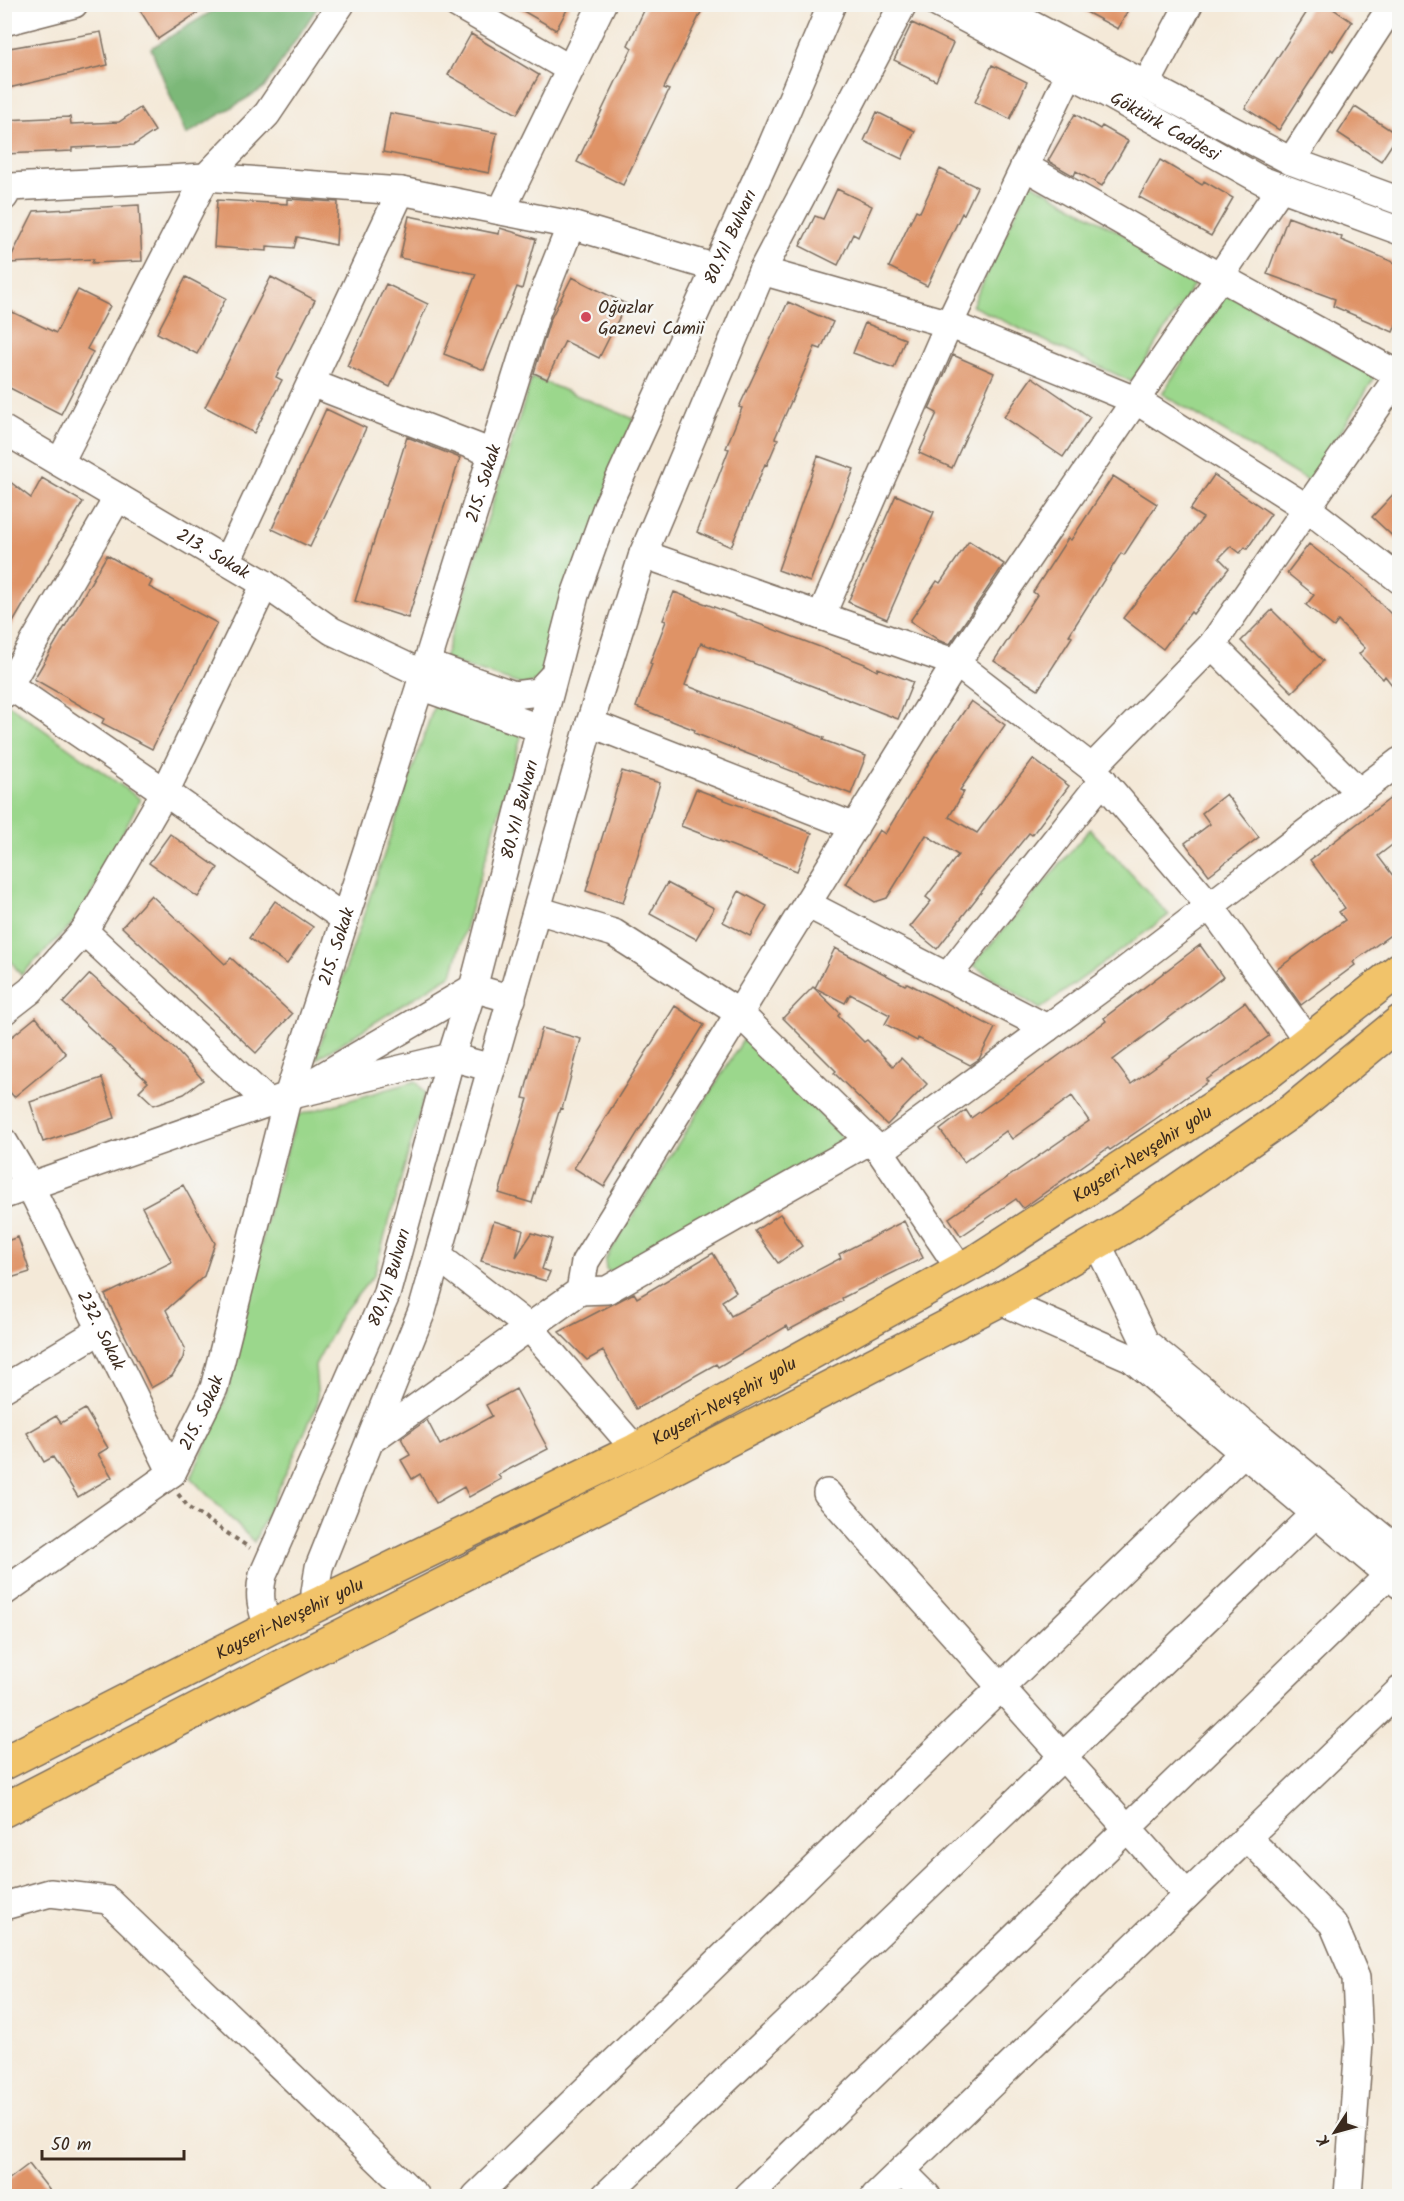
<svg xmlns="http://www.w3.org/2000/svg" width="1404" height="2201" viewBox="0 0 1404 2201" font-family="Kalam,sans-serif">
<style>
.green{fill:#9bd78c;stroke:#6b8055;stroke-width:1.5}
.forest{fill:#7cb878;stroke:#5c714b;stroke-width:1.5}
.building{fill:#df9366}
.lines{fill:none;stroke-linecap:round;stroke-linejoin:round}
.minor-casing{stroke:#7c6d5f;stroke-width:30}
.highway-casing{stroke:#7c6d5f;stroke-width:36}
.path{stroke:#7c6d5f;stroke-width:4;stroke-dasharray:4.5 4.5;stroke-linecap:butt}
.minor{stroke:#fff;stroke-width:27}
.highway{stroke:#f1c36a;stroke-width:33}
.poi-dot{fill:#d1495b;stroke:#f6f6f2;stroke-width:2}
.labels{text-anchor:middle;stroke-width:5;stroke-linejoin:round;paint-order:stroke}
.street-label{font-size:18px;fill:#3b2a1e;stroke:#f6f6f2}
.poi-label{font-size:18px;fill:#3b2a1e;stroke:#f6f6f2;text-anchor:start}
</style>
<rect width="100%" height="100%" fill="#f6f6f2"/>
<filter id="ink" filterUnits="userSpaceOnUse"><feTurbulence type="fractalNoise" baseFrequency=".0167" numOctaves="2"/><feDisplacementMap in="SourceGraphic" scale="12" xChannelSelector="R" yChannelSelector="G"/><feConvolveMatrix kernelMatrix="1 2 1 2 8 2 1 2 1" color-interpolation-filters="sRGB"/></filter>
<filter id="wash" filterUnits="userSpaceOnUse"><feTurbulence type="fractalNoise" baseFrequency=".008" numOctaves="4" result="noise"/><feDisplacementMap in="SourceGraphic" scale="24" xChannelSelector="R" yChannelSelector="G"/><feGaussianBlur stdDeviation="1.35" result="paint"/><feColorMatrix in="noise" values="0 0 0 0 0 0 0 0 0 0 0 0 0 0 0 0 0 1.4 0 .05"/><feComposite in="paint" operator="in"/></filter>
<g filter="url(#wash)">
<rect width="100%" height="100%" fill="#f4e9d8"/>
<path class="green" d="M1030 182 1199 277 1132 382 972 306Z
M1226 293 1375 377 1309 482 1162 394Z
M532 377 634 419 540 681 522 685 444 659Z
M436 700 523 730 452 974 315 1060Z
M8 704 140 799 81 915 21 975 5 953 4 709Z
M1090 829 1169 915 1040 1009 973 965Z
M745 1037 845 1140 613 1273 606 1270 605 1260Z
M416 1081 425 1093 374 1275 342 1314 315 1365 318 1403 254 1542 191 1478 227 1396 268 1213 298 1115Z"/>
<path class="forest" d="M220 4 319 5 264 88 186 135 151 48 216 9Z"/>
<g id="blocks">
<path class="building" d="M136 4H211L158 39Z
M511 4H570L556 30Z
M647 4H705L664 88 669 90 623 185 577 162 632 48 628 45Z
M1071 4H1131L1118 29Z
M1312 4H1326L1352 22 1333 51 1331 49 1279 130 1245 108Z
M912 23 953 43 936 81 894 60Z
M101 32 108 65 4 89V49Z
M471 34 539 75 517 114 448 75Z
M992 65 1027 82 1010 119 975 102Z
M1355 107 1398 135 1381 161 1338 133Z
M140 108 155 131 134 145 72 148V151L4 154V120L70 117 71 124 119 122Z
M877 112 915 131 902 159 864 141Z
M390 113 497 133 489 173 383 152Z
M1075 114 1100 129 1102 126 1128 141 1102 186 1076 171 1074 176 1048 161Z
M1160 160 1202 185 1204 181 1233 198 1211 236 1139 197Z
M940 169 977 187 964 214 962 213 927 286 889 267 916 210 920 212Z
M837 189 872 206 858 237 853 234 838 265 800 246 815 216 823 219Z
M287 199 338 202 336 245 297 237 294 248 267 246V251L214 247 217 200 287 204Z
M139 205 142 261 92 263 94 259 8 263 34 211Z
M409 216 499 234 500 228 536 239 522 289 517 287 484 370 444 354 476 274 400 258Z
M1288 217 1342 237 1341 240 1400 265V315L1393 332 1333 306 1335 299 1267 274Z
M186 277 226 298 197 354 157 333Z
M271 277 315 300 276 377 282 380 254 433 205 407Z
M572 277 626 304 599 358 565 341 547 379 534 373 550 320Z
M386 284 428 304 390 387 347 366Z
M78 290 110 306 87 349 93 352 61 414 4 385V308L56 333Z
M788 302 833 322 821 349 815 347 775 438 778 439 767 465 765 464 731 547 697 532 729 449 726 448 742 408 739 407Z
M865 323 905 339 894 368 853 353Z
M953 355 994 373 952 468 919 453 937 413 929 409Z
M1032 377 1090 417 1063 457 1004 417Z
M326 409 366 428 310 547 272 529Z
M407 437 460 458 408 618 355 601Z
M818 456 854 469 810 582 778 570Z
M1214 475 1271 514 1247 549 1245 547 1240 553 1231 546 1219 558 1229 568 1193 614 1191 612 1163 649 1123 618 1203 518 1190 510Z
M1113 476 1157 504 1124 555 1121 553 1069 635 1072 637 1038 690 994 661 1037 595 1033 592 1068 538 1071 540Z
M4 477 31 498 42 478 83 502 4 638Z
M1400 487V543L1372 517Z
M896 495 934 512 887 619 848 602Z
M969 541 1004 564 950 644 940 641 910 621 937 581 940 583Z
M1309 544 1363 586 1400 623V695L1385 676 1383 679 1359 654 1365 648 1338 621 1334 627 1306 605 1314 595 1287 573Z
M107 555 152 581 149 587 217 623 152 749 102 723 104 719 34 679Z
M674 592 865 664 877 671 878 668 913 682 898 719 701 643 685 685 824 738 823 740 866 756 851 794 694 733 695 730 636 707 652 664 650 663 666 621 663 620Z
M1272 610 1323 661 1292 692 1241 641Z
M971 701 1005 725 960 790 964 792 949 817 977 833 1033 759 1069 786 1032 835 1029 833 986 886 937 949 910 927 931 901 926 897 958 855 926 835 887 898 875 902 846 884 879 830 885 834 934 755Z
M622 771 660 783 623 903 586 891Z
M696 789 812 833 797 871 681 826Z
M1400 791V839L1378 856 1400 885V928L1353 962 1355 965 1301 1005 1276 970 1345 920 1339 912 1345 908 1310 860Z
M1226 794 1259 837 1209 875 1185 843 1210 824 1202 813Z
M170 834 218 868 198 897 149 863Z
M667 883 714 908 696 939 650 914Z
M739 891 767 906 750 936 723 922Z
M151 895 225 964 231 958 292 1014 256 1053 122 927Z
M275 901 313 927 287 964 249 938Z
M1200 945 1223 977 1113 1060 1131 1084 1245 1002 1269 1036 1206 1080 1208 1082 1154 1120 1110 1150 1108 1148 1023 1208 1016 1199 961 1236 949 1218 1089 1121 1072 1096 1012 1139 1006 1131 964 1162 940 1130 966 1110 971 1118 1032 1075 1106 1021 1104 1018Z
M835 948 905 985 907 983 995 1028 979 1059 970 1065 918 1038 917 1041 885 1024 890 1015 850 994 845 1003 815 988Z
M90 974 177 1051 203 1080 184 1094 154 1105 139 1091 148 1082 63 1003Z
M813 987 840 1013 838 1016 864 1042 867 1040 893 1066 901 1058 927 1084 887 1125 834 1073 836 1071 783 1018Z
M675 1006 704 1025 604 1187 574 1168Z
M36 1017 66 1054 14 1097 4 1085V1043Z
M542 1028 581 1039 562 1109 560 1108 532 1203 499 1193 528 1099 523 1098Z
M102 1078 115 1118 43 1142 30 1102Z
M183 1185 215 1243 204 1276 166 1310 185 1348 183 1358 172 1376 151 1388 105 1295 172 1262 142 1207Z
M780 1214 802 1246 778 1263 755 1231Z
M494 1221 523 1230 516 1257 532 1233 552 1239 542 1269 550 1272 546 1281 481 1261Z
M904 1221 923 1258 842 1298 843 1301 789 1330 787 1326 718 1367 716 1364 636 1409 603 1351 587 1360 559 1332 634 1293 637 1298 713 1253 736 1292 722 1301 731 1316 841 1258 839 1254Z
M18 1237 30 1272 4 1280V1242Z
M516 1389 548 1449 498 1475 501 1479 469 1497 464 1487 436 1503 420 1474 412 1479 401 1460 410 1455 401 1438 427 1420 440 1445 492 1416 486 1405Z
M85 1409 108 1448 98 1454 112 1477 78 1497 53 1457 44 1462 27 1433 56 1416 61 1423Z
M29 2164 54 2196H4V2183Z"/>
</g>
</g>
<g filter="url(#ink)">
<use href="#blocks" fill-opacity="0" stroke="#7c6d5f" stroke-width="1.5"/>
<g class="lines">
<g class="minor-casing">
<g id="minor">
<path d="M457 4 570 69"/>
<path id="s1" d="M938 4 1094 86 1261 180 1400 231"/>
<path d="M992 4 1291 161 1400 201"/>
<path d="M4 22 74 4"/>
<path d="M1146 85 1189 4"/>
<path d="M1291 161 1393 4"/>
<path d="M1024 166 1220 277 1399 375"/>
<path d="M4 197 10 187 206 177 401 191 571 225 716 268"/>
<path d="M501 211 602 4"/>
<path d="M762 271 949 324 1137 401 1307 508 1400 580"/>
<path d="M311 383 492 453"/>
<path id="s2" d="M4 430 265 584 332 631 423 674"/>
<path d="M60 462 206 177 267 114 341 4"/>
<path d="M643 554 956 663 1092 768 1210 906 1308 1041"/>
<path d="M227 561 401 191"/>
<path d="M821 616 949 324 1069 74"/>
<path d="M1212 645 1359 792"/>
<path d="M427 664 514 695 538 692 553 676"/>
<path d="M10 686 165 792 345 919"/>
<path d="M420 686 539 728"/>
<path d="M4 694 118 497"/>
<path d="M590 723 855 827"/>
<path d="M1092 768 1212 645 1400 374"/>
<path d="M807 904 1047 1028"/>
<path d="M537 910 614 933 739 1013 880 1151 960 1269"/>
<path d="M84 931 269 1103"/>
<path d="M947 977 1103 780"/>
<path d="M4 1011 31 990 84 931 165 792 265 584"/>
<path d="M313 1082 473 988 512 999"/>
<path id="s3" d="M4 1142 30 1186 172 1473"/>
<path d="M880 1151 1118 976 1400 761"/>
<path d="M4 1195 288 1096 451 1057 492 1068"/>
<path d="M1097 1243 1145 1342 1400 1552"/>
<path d="M439 1257 529 1327 636 1450"/>
<path d="M580 1291 607 1290 869 1141"/>
<path d="M999 1300 1131 1358 1400 1585"/>
<path d="M4 1388 101 1330"/>
<path d="M371 1440 580 1291 585 1262 956 663 1281 187"/>
<path d="M827 1493 1187 1895"/>
<path id="s4" d="M4 1592 172 1473 214 1388 288 1096 420 686 536 313 571 225"/>
<path d="M318 1604 315 1592 319 1567 422 1311 590 723 643 554 762 271 903 4"/>
<path id="s5" d="M269 1628C261 1609 258 1595 263 1575L386 1295 451 1057 473 988 575 595 608 504 772 145 832 4"/>
<path d="M1247 1837 1333 1924 1356 1978 1359 2043 1348 2196"/>
<path d="M4 1906 50 1893 108 1900 416 2196"/>
<path d="M902 2171 927 2196"/>
<path d="M476 2196 1243 1453 1258 1435"/>
<path d="M605 2196 1333 1497"/>
<path d="M748 2196 1400 1564"/>
<path d="M875 2196 1400 1690"/>
</g>
</g>
<g class="highway-casing">
<g id="highway">
<path id="s6" d="M4 1763 269 1628 636 1450 978 1260 1270 1071 1400 969"/>
<path d="M4 1810 286 1664 644 1483 999 1300 1132 1222 1293 1110 1400 1022"/>
</g>
</g>
<path class="path" d="M178 1494 189 1508 250 1548"/>
<use href="#minor" class="minor"/>
<use href="#highway" class="highway"/>
</g>
</g>
<circle class="poi-dot" cx="586" cy="317" r="6"/>
<g class="labels">
<g class="street-label">
<text dy="6" stroke="none"><textPath href="#s1" startOffset="258">Göktürk Caddesi</textPath></text>
<text dy="6" stroke="none"><textPath href="#s5" startOffset="1476">80.Yıl Bulvarı</textPath></text>
<text dy="6" stroke="none"><textPath href="#s4" startOffset="1245">215. Sokak</textPath></text>
<text dy="6" stroke="none"><textPath href="#s2" startOffset="243">213. Sokak</textPath></text>
<text dy="6" stroke="none"><textPath href="#s5" startOffset="864">80.Yıl Bulvarı</textPath></text>
<text dy="6" stroke="none"><textPath href="#s4" startOffset="759">215. Sokak</textPath></text>
<text dy="6" stroke="none"><textPath href="#s6" startOffset="1292">Kayseri-Nevşehir yolu</textPath></text>
<text dy="6" stroke="none"><textPath href="#s5" startOffset="378">80.Yıl Bulvarı</textPath></text>
<text dy="6" stroke="none"><textPath href="#s3" startOffset="212">232. Sokak</textPath></text>
<text dy="6" stroke="none"><textPath href="#s6" startOffset="806">Kayseri-Nevşehir yolu</textPath></text>
<text dy="6" stroke="none"><textPath href="#s4" startOffset="273">215. Sokak</textPath></text>
<text dy="6" stroke="none"><textPath href="#s6" startOffset="320">Kayseri-Nevşehir yolu</textPath></text>
</g>
<g class="poi-label">
<text x="598" y="313">Oğuzlar<tspan x="598" dy="21">Gaznevi Camii</tspan></text>
</g>
</g>
<rect width="1404" height="2201" fill="none" stroke="#f6f6f2" stroke-width="24"/>
<g transform="translate(1335 2132) rotate(234)" stroke="#f6f6f2" stroke-width="4.5" paint-order="stroke">
<path d="M0-4.5L10 22L0 15L-10 22Z" fill="#3b2a1e"/>
<text y="-9" font-size="16" font-weight="bold" text-anchor="middle" fill="#3b2a1e">K</text>
</g>
<path d="M42 2150v9h142v-9" fill="none" stroke="#3b2a1e" stroke-width="3"/>
<text x="51" y="2150" font-size="18" fill="#3b2a1e" stroke="#f6f6f2" stroke-width="4.5" paint-order="stroke">50 m</text>
</svg>
